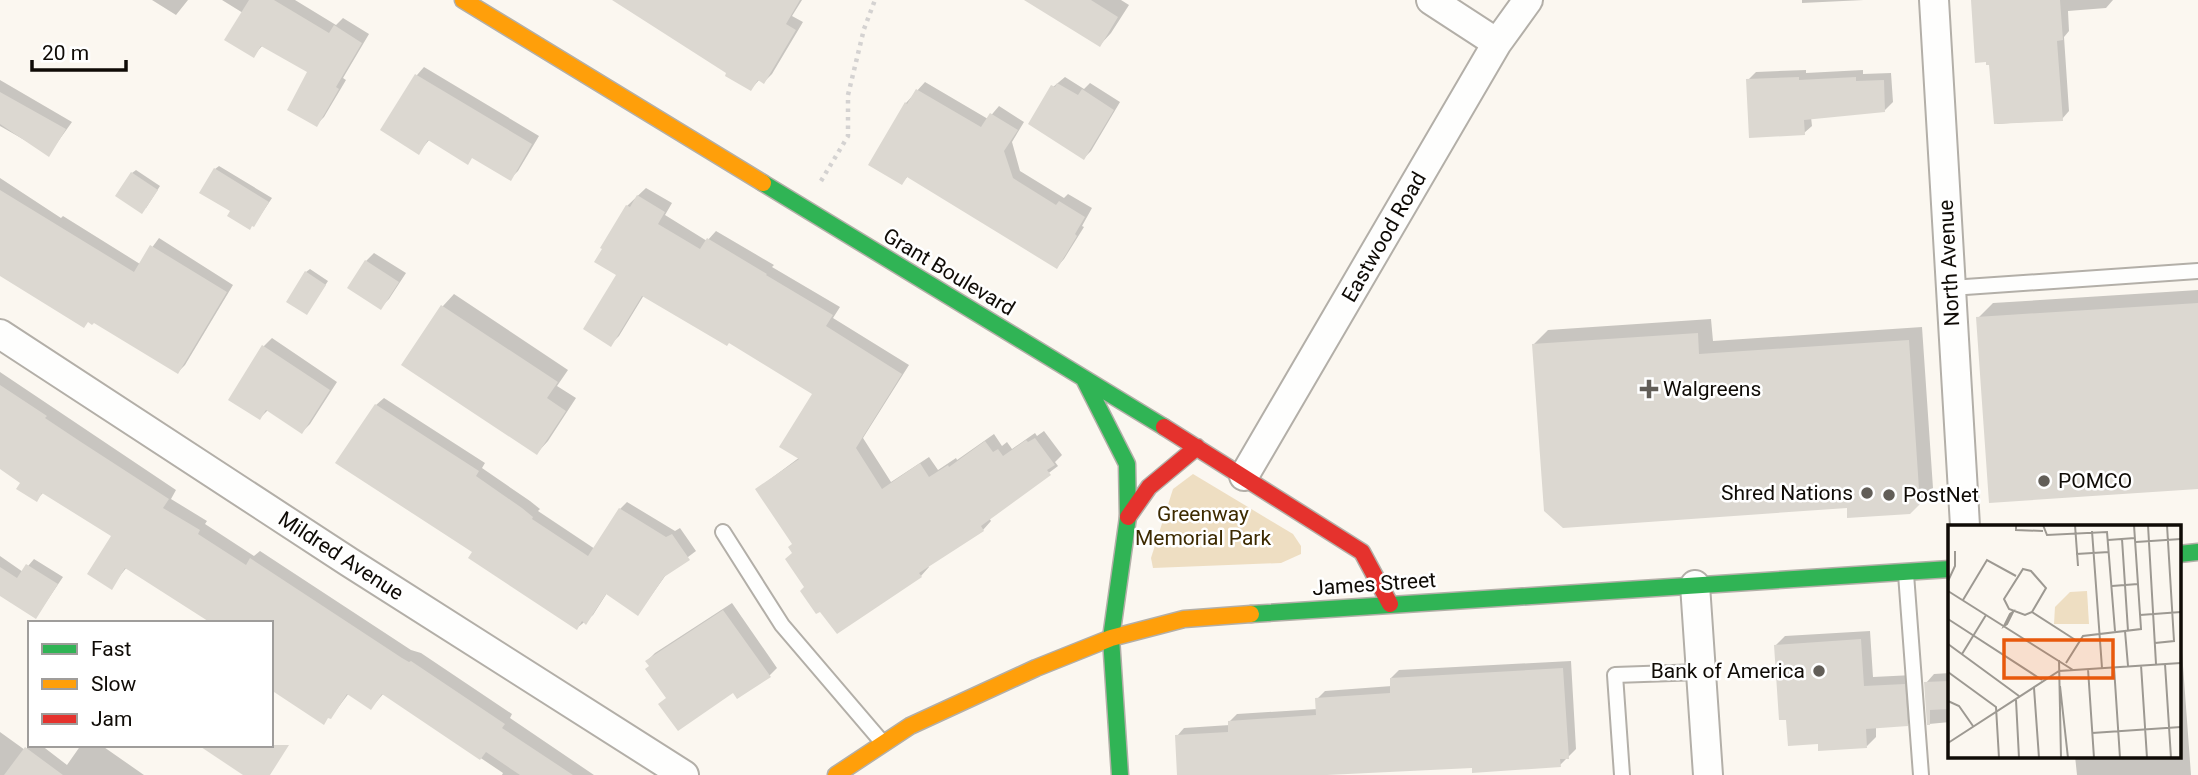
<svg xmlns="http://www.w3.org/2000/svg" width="2198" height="775" viewBox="0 0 2198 775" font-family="Roboto,sans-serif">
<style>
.green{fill:#eedec2}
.shadow{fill:#0003}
.building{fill:#dcd8d1}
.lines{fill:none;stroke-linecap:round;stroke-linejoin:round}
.lane-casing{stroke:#b3afa8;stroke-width:18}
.street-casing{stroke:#b3afa8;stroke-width:32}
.fast-casing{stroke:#b3afa8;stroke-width:19}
.slow-casing{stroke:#b3afa8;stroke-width:19}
.jam-casing{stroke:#b3afa8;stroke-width:19}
.path{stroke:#d4d2d1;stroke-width:4.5;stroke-dasharray:3.5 5;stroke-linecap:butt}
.lane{stroke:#fefefd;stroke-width:14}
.street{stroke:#fefefd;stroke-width:28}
.fast{stroke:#30b455;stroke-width:16}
.slow{stroke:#ff9f0a;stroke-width:16}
.jam{stroke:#e5322d;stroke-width:16}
.poi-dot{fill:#625e58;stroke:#fff;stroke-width:2.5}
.labels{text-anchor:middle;stroke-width:5;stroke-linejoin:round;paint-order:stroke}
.street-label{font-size:21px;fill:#0f0b06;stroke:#fff}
.poi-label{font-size:21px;fill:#0f0b06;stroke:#fff;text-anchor:start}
.park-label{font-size:21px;fill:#3d2a00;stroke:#fff}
.inset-road{fill:none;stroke:#9d9992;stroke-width:2}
.view{fill:#e8590c;fill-opacity:0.15;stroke:#e8590c;stroke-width:3.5}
.inset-edge{fill:none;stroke:#0f0b06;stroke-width:3.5}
</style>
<rect width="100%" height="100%" fill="#fbf7f0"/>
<path class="green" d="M1193 474 1293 534 1301 546V554L1281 563 1153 568 1151 558 1173 489Z"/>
<path class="shadow" d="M152 0H188L176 15Z
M222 0H295L336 25 343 18 369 34 343 78 346 80 324 117 316 125 309 72 263 45 253 56 243 13Z
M614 0H802L792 16 803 22 772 74 764 82 760 79 751 89 729 72Z
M1027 0H1121L1129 5 1111 33 1100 45Z
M1802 0H1864L1802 3Z
M1973 0H2113L2106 8 2068 11 2069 31 2064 37 2069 111 2062 119 1997 124 1991 63Z
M424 67 539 136 518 171 510 179 473 156 430 139 419 152 417 75Z
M1806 70V73L1863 70V74L1891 73 1893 102 1885 110 1811 117 1812 126 1804 133 1748 80 1756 72Z
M1065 77 1084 89 1090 83 1120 102 1091 151 1084 158 1053 87Z
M0 80 72 122 49 154 0 126Z
M925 82 988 119 999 106 1024 122 1012 142 1020 171 1064 198 1068 194 1092 208 1082 226 1084 227 1064 259 1057 267 908 176 902 183 871 164 906 103Z
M219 166 272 198 254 225 232 211 215 169Z
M136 170 160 186 146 208 132 173Z
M0 178 61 218 63 216 140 264 159 238 233 285 185 365 178 372 94 321 0 270Z
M646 188 672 203 665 215 707 241 716 231 774 265 772 267 840 307 833 318 909 365 863 438 891 482 929 457 938 470 956 458 957 460 994 434 1002 446 1007 442 1012 449 1035 433 1037 436 1044 431 1062 455 1055 462 1058 466 989 518 991 521 983 530 927 565 929 567 921 576 806 587 794 552V543L757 489 800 457 815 394 729 341 644 295 619 336 611 344 627 206Z
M374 253 406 273 389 299 381 307 366 261Z
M310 269 328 281 307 313 306 272Z
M2198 290V487L1978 318 1993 303Z
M454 294 568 370 557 386 576 398 548 441 537 453 403 365 443 306Z
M1711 319 1713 341 1922 327 1933 488 1910 512 1534 344 1548 330Z
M272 338 337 382 310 424 302 432 268 410 260 418 231 400 264 346Z
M0 372 176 490 171 499 207 521 205 524 254 556 260 551 411 650 421 653 512 714 510 718 594 775H502L503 773 384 693 371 708 349 693 331 717 271 623 127 567 111 587 114 536 44 492 36 500 23 482 0 467Z
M384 398 485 463 482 468 530 501 540 509 538 511 595 549 620 509 627 502 675 531 680 528 696 551 668 572 638 614 607 593 593 615 577 628 475 551 376 405Z
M0 556 23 572 34 559 63 577 36 617 0 594Z
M732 603 777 668 769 676 733 690 667 697 647 661 655 653Z
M2179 611 2191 775H2077L2075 756H2179Z
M1870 631 1873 677 1913 675 1916 715 1907 725 1876 727V737L1867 746 1819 742 1776 645 1785 636Z
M1571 661 1576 749 1560 765 1473 766 1293 775H1179L1177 736 1184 728 1230 725 1229 722 1237 714 1318 709 1317 699 1325 691 1392 686 1391 678 1399 670Z
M1950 673V722L1929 724 1926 683 1934 674Z
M0 732 25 750 30 745H41L67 765 81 745H101L144 775H0Z"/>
<path class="building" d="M249 0H274L329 33 334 25 362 43 336 87 339 89 317 127 287 110 307 72 261 46 254 58 224 40Z
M612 0H800L786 24 796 30 764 84 758 80 751 91 725 76 726 73Z
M1024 0H1091L1118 17 1100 47Z
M1971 0H2060L2063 40 2057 41 2063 121 1994 124 1989 65H1986V62L1975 63Z
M415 74 532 144 511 181 472 158 468 165 428 140 419 155 380 130Z
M1799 77V80L1856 77V81L1884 80 1885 112 1804 120 1805 135 1749 138 1746 79Z
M1057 83 1078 95 1082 89 1114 110 1084 160 1028 124 1051 85 1055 87Z
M916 89 981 127 990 113 1018 130 1004 151 1013 178 1056 205 1059 201 1085 217 1075 234 1077 236 1057 269 907 177 902 185 868 165 905 102 907 104Z
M0 92 66 129 49 157 0 124Z
M214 168 269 202 254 227 252 226 250 230 227 216 230 211 199 193Z
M131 172 158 190 142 214 115 196Z
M0 190 134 272 150 245 227 292 178 374 94 323 92 325 88 322 84 328 0 276Z
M637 195 665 212 658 224 700 249 707 238 767 274 766 275 833 315 826 326 902 374 856 448 882 489 920 463 929 477 948 465 949 467 985 441 993 452 998 449 1003 456 1026 440 1028 442 1035 438 1055 465 1047 470 1051 475 981 526 984 531 919 573 922 577 837 634 820 612 816 614 800 591 804 587 785 559 792 553 788 547 792 544 755 489 799 459 779 447 812 394 729 343 727 346 642 296 611 347 583 329 616 275 594 262 602 249 600 248 626 205 630 207Z
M365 260 399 282 381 310 347 288Z
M305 271 326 285 307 315 286 302Z
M2198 303V489L1989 503 1976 317Z
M441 305 558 382 547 398 566 411 537 455 401 365Z
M1698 333 1699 354 1909 340 1920 504 1910 514 1847 518V508L1563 528 1544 511 1532 344Z
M262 345 330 390 302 434 266 410 260 420 228 400Z
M0 385 47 416 45 418 81 442 169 499 163 508 200 530 198 534 246 565 250 558 402 658 409 662 411 661 505 724 502 728 573 775H520L486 752 480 760 382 694 371 710 347 694 331 719 328 718 324 725 271 690V623H211L125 568 112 590 87 574 111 536 42 493 37 502 16 489 20 483 0 469Z
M375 404 479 471 476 476 522 508 533 517 532 519 588 556 619 508 666 537 672 534 690 560 664 577 638 616 606 594 586 625 582 621 577 630 468 558 472 552 335 463Z
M26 564 58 584 36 619 0 596V567L17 578Z
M723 610 771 677 737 699 733 693 678 731 658 704 666 698 645 669 649 666 645 661Z
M1861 639 1864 686 1905 684 1908 726 1866 729 1867 748 1818 751V744L1788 746 1786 720H1779L1774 645Z
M1563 668 1569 759H1560L1561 767 1472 773V768L1327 775H1177L1175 735 1228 732V721L1316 715 1315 698 1390 693V678Z
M1950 681V709L1930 710V725H1927L1924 682Z
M198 745H289L270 775H243Z
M25 747 63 775H4Z"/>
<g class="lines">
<g class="lane-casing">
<path id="lane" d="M1951 288 2198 271
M723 532 782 625 882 742
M1906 574 1921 775
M1622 775 1615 675 1701 672"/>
</g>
<g class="street-casing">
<path id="street" d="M1431 0 1497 43
M1934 0 1965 526
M0 334 349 562 684 775
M1244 476 1497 43 1528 0
M1695 585 1708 775"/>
</g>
<g class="fast-casing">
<path id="fast" d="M763 183 1164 427
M1084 379 1127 464 1128 517 1111 638 1120 775
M2179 554 2198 552
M1251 614 1950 569"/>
</g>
<g class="slow-casing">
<path id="slow" d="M463 0 763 183
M836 775 910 726 1036 668 1111 638 1184 619 1251 614"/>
</g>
<g class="jam-casing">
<path id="jam" d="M1164 427 1362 552 1390 604
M1128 517 1149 487 1197 447"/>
</g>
<path class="path" d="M821 181 848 136V95L864 29 875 0"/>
<use href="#lane" class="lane"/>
<use href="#street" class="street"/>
<use href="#fast" class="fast"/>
<use href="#slow" class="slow"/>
<use href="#jam" class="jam"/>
</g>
<g class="poi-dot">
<path d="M1645.5 378.5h7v7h7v7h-7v7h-7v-7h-7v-7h7z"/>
<circle cx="2044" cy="481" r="7"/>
<circle cx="1867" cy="493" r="7"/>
<circle cx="1889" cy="495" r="7"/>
<circle cx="1819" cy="671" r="7"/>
</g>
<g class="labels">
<g class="street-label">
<text transform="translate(1384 237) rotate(-60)" y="7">Eastwood Road</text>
<text transform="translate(1949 263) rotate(-93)" y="7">North Avenue</text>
<text transform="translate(949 272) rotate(31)" y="7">Grant Boulevard</text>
<text transform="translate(341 556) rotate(33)" y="7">Mildred Avenue</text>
<text transform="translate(1374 584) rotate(-4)" y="7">James Street</text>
</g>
<g class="poi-label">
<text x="1663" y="396">Walgreens</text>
<text x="2058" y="488">POMCO</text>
<text x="1853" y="500" text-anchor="end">Shred Nations</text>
<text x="1903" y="502">PostNet</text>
<text x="1805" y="678" text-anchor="end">Bank of America</text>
</g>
<g class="park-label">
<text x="1203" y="521">Greenway<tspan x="1203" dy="24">Memorial Park</tspan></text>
</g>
</g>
<g transform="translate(1948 525)">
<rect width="233" height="233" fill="#fbf7f0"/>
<path d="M139 66 141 99H106L107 82 122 67Z" fill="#eedec2"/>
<path class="inset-road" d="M68 0V5L95 6M95 0 99 10 159 7 167 106M127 0 130 41M200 0 208 139M144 6 154 143M174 14 180 106M160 15 187 13M188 17 233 14M128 29 161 27M75 44 83 46 98 63 84 87 77 90 61 84 56 74ZM0 56 7 41V26M164 61 190 59M0 66 125 145M15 75 39 35 68 51M65 87 59 99 56 101 62 89ZM84 87 129 116M192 90 233 87M0 94 94 155M177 106 180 141M207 118 226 116 219 0M0 119 71 171M14 129 38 90M111 135 113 233M118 138 135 111 193 104 186 0M217 139 223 233M193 140 199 233M166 142 172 233M140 144 146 233M0 147 48 182 51 233M112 161 120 233M86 163 91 233M68 175 71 233M0 176 11 181 25 201M144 208 233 202M0 218 111 146 233 138"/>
<path class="view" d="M56 115H165V153H56Z"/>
<rect width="233" height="233" class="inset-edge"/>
</g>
<rect x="28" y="621" width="245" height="126" fill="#ffffff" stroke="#9f9d9b" stroke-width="2"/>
<rect x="42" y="644" width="35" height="10" fill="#30b455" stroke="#9f9d9b" stroke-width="2"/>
<text x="91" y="656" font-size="21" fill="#0f0b06">Fast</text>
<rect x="42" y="679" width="35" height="10" fill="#ff9f0a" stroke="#9f9d9b" stroke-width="2"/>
<text x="91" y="691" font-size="21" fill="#0f0b06">Slow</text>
<rect x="42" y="714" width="35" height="10" fill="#e5322d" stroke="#9f9d9b" stroke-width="2"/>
<text x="91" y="726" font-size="21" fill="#0f0b06">Jam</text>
<path d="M32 60v10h94v-10" fill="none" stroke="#0f0b06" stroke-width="3.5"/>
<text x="42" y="60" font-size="21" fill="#0f0b06" stroke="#ffffff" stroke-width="5" paint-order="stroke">20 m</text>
</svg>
